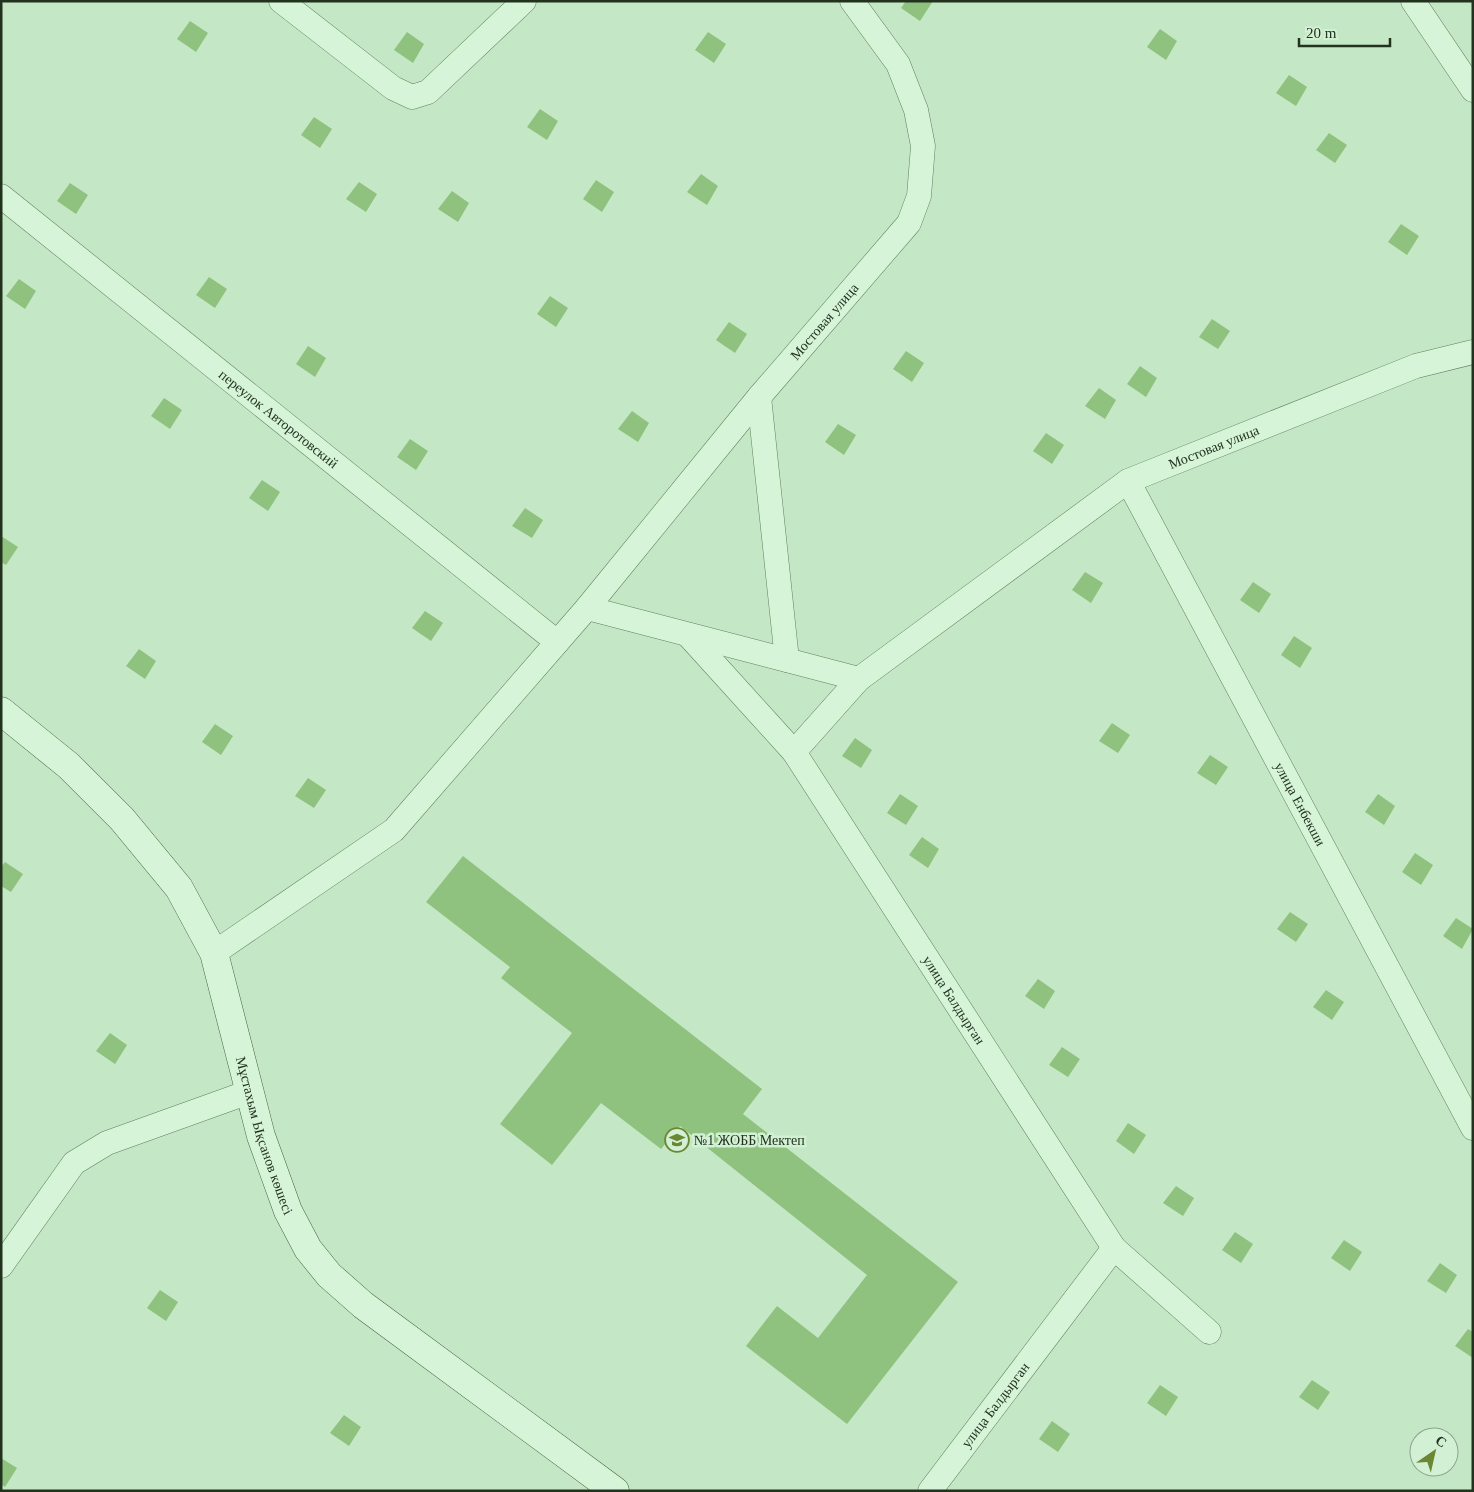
<svg xmlns="http://www.w3.org/2000/svg" width="1474" height="1492" viewBox="0 0 1474 1492" font-family="'Times New Roman',serif">
<style>
.building{fill:#8fc17f}
.lines{fill:none;stroke-linecap:round;stroke-linejoin:round}
.street-casing{stroke:#61805d;stroke-width:25}
.secondary-casing{stroke:#466240;stroke-width:29}
.street{stroke:#d6f4d7;stroke-width:24}
.secondary{stroke:#d6f4d7;stroke-width:28}
.labels{text-anchor:middle;stroke-width:5;stroke-linejoin:round;paint-order:stroke}
.street-label{font-size:14px;fill:#22321f;stroke:#d2f0d4}
.poi-label{font-size:14px;fill:#22321f;stroke:#d2f0d4;text-anchor:start}
</style>
<rect width="100%" height="100%" fill="#c4e8c5"/>
<path class="building" d="M906 1H933L920 21 901 8Z
M190 21 208 33 196 52 177 39Z
M1160 29 1177 41 1166 60 1147 47Z
M407 32 424 44 413 63 394 50Z
M708 32 726 44 714 63 695 50Z
M1289 75 1307 87 1296 106 1276 93Z
M540 109 558 121 547 140 527 127Z
M314 117 332 129 320 148 301 135Z
M1329 133 1347 145 1335 163 1316 150Z
M701 174 718 186 707 205 687 192Z
M596 180 614 192 602 212 583 199Z
M359 182 377 194 366 212 346 199Z
M70 183 88 195 76 214 57 201Z
M452 191 469 203 458 222 438 209Z
M1401 224 1419 236 1407 255 1388 242Z
M209 277 227 289 215 308 196 295Z
M19 279 36 291 25 309 6 296Z
M550 296 568 308 556 327 537 314Z
M1212 319 1230 331 1218 349 1199 337Z
M729 322 747 334 735 353 716 340Z
M308 346 326 358 315 377 296 364Z
M906 351 924 363 912 382 893 369Z
M1140 366 1157 378 1146 397 1127 384Z
M1099 388 1116 400 1105 419 1085 406Z
M164 398 182 410 170 429 151 416Z
M632 411 649 423 638 442 618 429Z
M838 424 856 435 844 455 825 442Z
M1046 433 1064 445 1052 464 1033 451Z
M410 439 428 451 416 470 397 457Z
M262 480 280 492 268 511 249 498Z
M525 508 543 520 532 538 512 526Z
M1 536 18 547 6 565 1 562Z
M1085 572 1103 583 1091 603 1072 590Z
M1253 582 1271 594 1259 613 1240 600Z
M425 611 443 623 431 641 412 628Z
M1294 636 1312 648 1300 668 1281 655Z
M139 649 156 661 145 679 126 666Z
M1112 723 1130 735 1118 753 1099 741Z
M215 724 233 736 221 755 202 742Z
M855 738 872 750 861 768 842 756Z
M1210 755 1228 767 1216 785 1197 773Z
M308 778 326 790 314 808 295 796Z
M900 794 918 806 906 825 887 813Z
M1378 794 1395 806 1384 825 1365 812Z
M922 837 939 849 928 868 909 855Z
M1415 853 1433 865 1421 885 1402 872Z
M463 856 762 1089 743 1114 958 1282 847 1424 746 1346 777 1306 818 1338 867 1275 680 1126 661 1149 601 1103 552 1165 500 1124 572 1033 501 978 510 967 426 902Z
M5 862 23 874 11 892 1 886V867Z
M1290 912 1308 924 1296 942 1277 929Z
M1456 918 1473 929 1462 949 1443 936Z
M1038 979 1055 991 1044 1009 1025 996Z
M1326 990 1344 1002 1332 1020 1313 1007Z
M110 1033 127 1045 115 1064 96 1051Z
M1062 1047 1080 1059 1068 1077 1049 1065Z
M1128 1123 1146 1135 1134 1154 1116 1141Z
M1176 1186 1194 1198 1183 1216 1163 1203Z
M1235 1232 1253 1244 1241 1263 1222 1250Z
M1344 1240 1362 1252 1350 1271 1331 1258Z
M1440 1263 1457 1275 1446 1293 1427 1281Z
M160 1290 178 1302 166 1321 147 1308Z
M1468 1329 1473 1332V1358L1455 1346Z
M1312 1380 1330 1392 1318 1410 1299 1397Z
M1160 1385 1178 1397 1166 1416 1147 1403Z
M344 1415 361 1427 349 1446 330 1433Z
M1052 1421 1070 1434 1058 1452 1039 1439Z
M1 1458 17 1468 5 1487 1 1484Z"/>
<g class="lines">
<g class="street-casing">
<g id="street">
<path d="M281 1 393 88 412 97 428 92 524 1"/>
<path d="M1413 1 1473 90"/>
<path id="s1" d="M1 196 557 642"/>
<path d="M759 397 787 660"/>
<path id="s2" d="M1128 481 1473 1128"/>
<path id="s3" d="M587 608 759 397 909 223 919 196 923 146 916 110 898 64 852 1"/>
<path id="s4" d="M688 635 794 752 859 679 1128 481 1416 366 1473 352"/>
<path id="s5" d="M794 752 1114 1248 1209 1332"/>
<path d="M214 953 394 830 587 608 859 679"/>
<path d="M1 1266 74 1163 107 1143 249 1092"/>
<path id="s6" d="M930 1491 1114 1248"/>
</g>
</g>
<g class="secondary-casing">
<g id="secondary">
<path id="s7" d="M1 711 69 766 122 819 179 888 214 953 261 1136 288 1211 308 1249 329 1275 363 1305 615 1491"/>
</g>
</g>
<use href="#street" class="street"/>
<use href="#secondary" class="secondary"/>
</g>
<defs>
<g id="school-ring" transform="scale(1.25)"><circle r="9.5" fill="#d2f0d4" stroke="#6c8734" stroke-width="1.5"/><path d="M0-5L7-2L0 1L-7-2ZM-4 1L0 2.5L4 1V4Q0 6-4 4Z" fill="#6c8734"/></g>
</defs>
<g fill-rule="evenodd">
<use href="#school-ring" x="677" y="1140"/>
</g>
<g class="labels">
<g class="street-label">
<text dy="5" stroke="none"><textPath href="#s3" startOffset="372">Мостовая улица</textPath></text>
<text dy="5" stroke="none"><textPath href="#s1" startOffset="356">переулок Авторотовский</textPath></text>
<text dy="5" stroke="none"><textPath href="#s4" startOffset="682">Мостовая улица</textPath></text>
<text dy="5" stroke="none"><textPath href="#s2" startOffset="366">улица Енбекши</textPath></text>
<text dy="5" stroke="none"><textPath href="#s5" startOffset="295">улица Балдырган</textPath></text>
<text dy="5" stroke="none"><textPath href="#s7" startOffset="515">Мұстахым Ықсанов көшесі</textPath></text>
<text dy="5" stroke="none"><textPath href="#s6" startOffset="108">улица Балдырган</textPath></text>
</g>
<g class="poi-label">
<text x="694" y="1145">№1 ЖОББ Мектеп</text>
</g>
</g>
<rect width="1474" height="1492" fill="none" stroke="#22321f" stroke-width="5"/>
<g transform="translate(1434 1452) rotate(34)"><circle r="24" fill="#d2f0d4" stroke="#8ca48c"/>
<path d="M0-4L9 19L0 12L-9 19Z" fill="#6c8734"/>
<text y="-8" font-size="14" font-weight="bold" text-anchor="middle" fill="#22321f">С</text>
</g>
<path d="M1299 38v8h91v-8" fill="none" stroke="#22321f" stroke-width="2.5"/>
<text x="1306" y="38" font-size="15" fill="#22321f" stroke="#d2f0d4" stroke-width="4" paint-order="stroke">20 m</text>
</svg>
